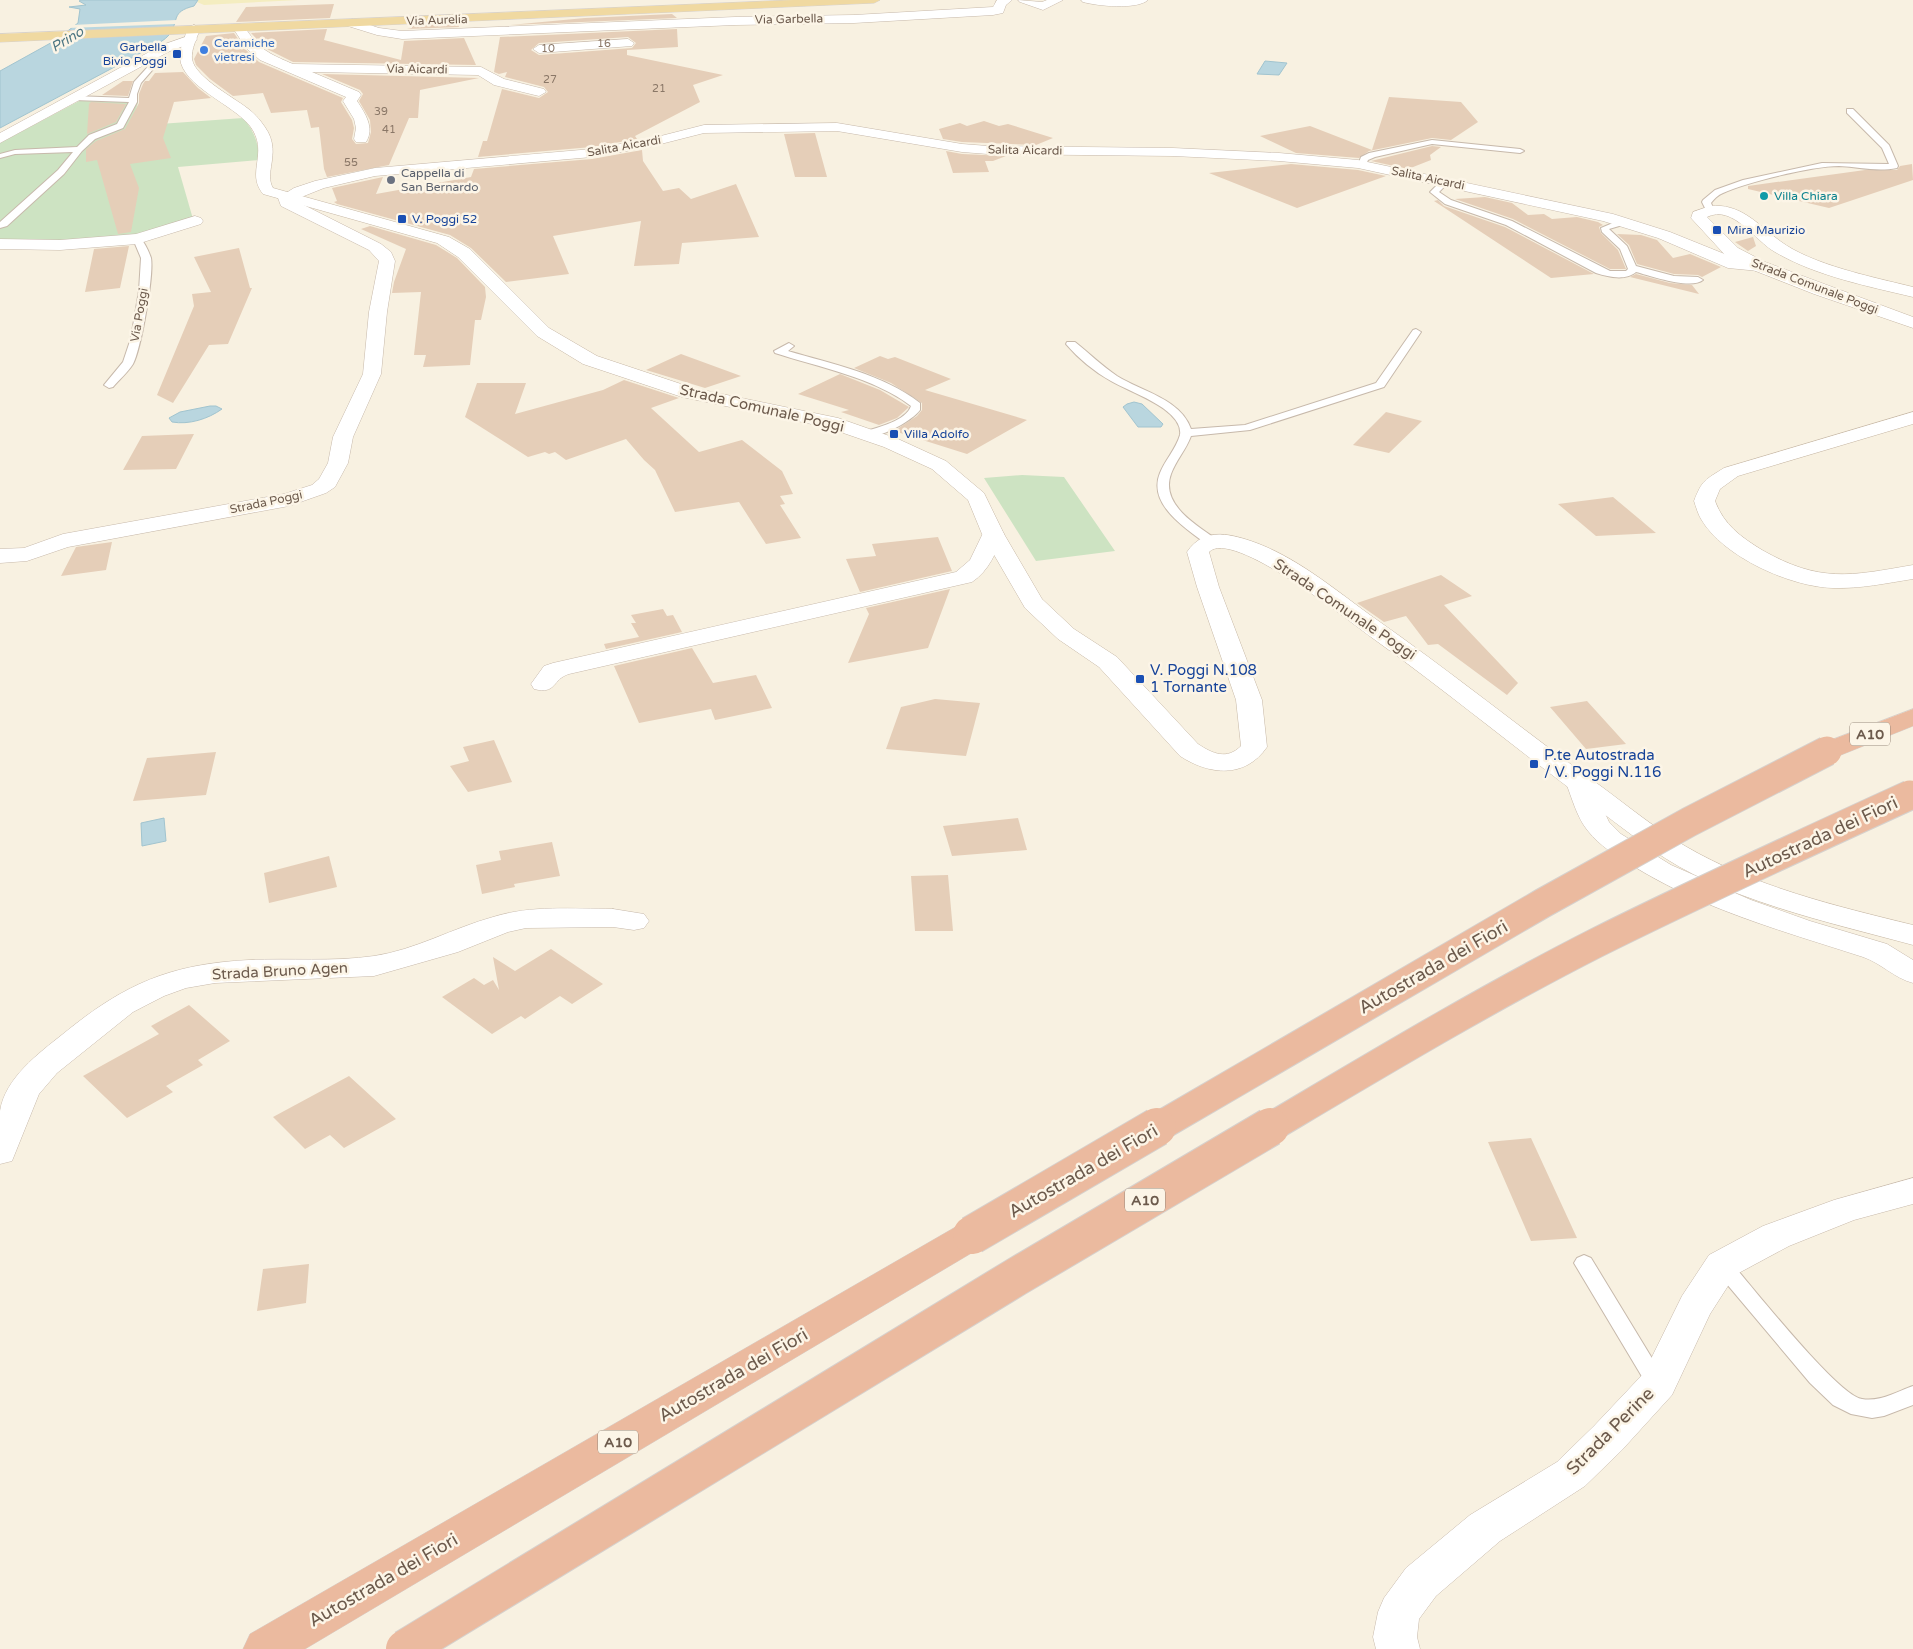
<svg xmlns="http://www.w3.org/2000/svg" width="1913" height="1649" viewBox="0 0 1913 1649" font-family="'Varela Round',sans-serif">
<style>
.green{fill:#cde3c2}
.sand{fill:#f4edc0}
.water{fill:#b9d6df;stroke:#a1c4cf}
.pier{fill:#f8f1e1}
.building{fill:#e5ceb8;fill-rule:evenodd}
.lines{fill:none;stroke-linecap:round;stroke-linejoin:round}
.service-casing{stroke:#c7b9ab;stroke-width:2}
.minor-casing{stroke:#c7b9ab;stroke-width:1}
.secondary-casing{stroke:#c7b8a6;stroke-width:1}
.primary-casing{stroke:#d6d1cd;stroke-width:1}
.motorway-casing{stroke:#d6d1cd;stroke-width:1}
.service{fill:#fff;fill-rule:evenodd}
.minor{fill:#fff;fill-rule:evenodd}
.secondary{fill:#fff;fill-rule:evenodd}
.primary{fill:#f0d9a1;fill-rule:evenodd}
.motorway{fill:#ebba9f;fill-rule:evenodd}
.motorway-bridge-far1-casing{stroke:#d6d1cd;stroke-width:31;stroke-linecap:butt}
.motorway-bridge-casing{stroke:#d6d1cd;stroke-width:40;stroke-linecap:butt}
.motorway-bridge-far1{stroke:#ebba9f;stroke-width:29}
.motorway-bridge{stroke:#ebba9f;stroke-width:38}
.shop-dot{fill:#3f7fe0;stroke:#fcf5e7;stroke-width:2}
.transit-dot{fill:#1a4fb4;stroke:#fcf5e7;stroke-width:2}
.worship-dot{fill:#6b7280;stroke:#fcf5e7;stroke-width:2}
.culture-dot{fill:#0f9aa8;stroke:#fcf5e7;stroke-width:2}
.labels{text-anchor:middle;stroke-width:5;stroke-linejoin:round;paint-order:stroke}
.far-number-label{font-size:11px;fill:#8a7767}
.far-street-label{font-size:12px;fill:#6c5a4c;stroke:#fcf5e7}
.far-shop-label{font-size:12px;fill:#366cbe;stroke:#fcf5e7;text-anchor:start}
.far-transit-label{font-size:12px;fill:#164399;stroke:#fcf5e7;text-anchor:start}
.far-worship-label{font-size:12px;fill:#5b616d;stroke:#fcf5e7;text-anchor:start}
.far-culture-label{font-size:12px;fill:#0d838f;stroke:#fcf5e7;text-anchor:start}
.far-water-label{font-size:14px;font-style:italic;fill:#4c7683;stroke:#fcf5e7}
.shield{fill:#fcf5e7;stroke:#97887a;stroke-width:1}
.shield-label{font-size:14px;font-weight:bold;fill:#6c5a4c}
.street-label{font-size:15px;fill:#6c5a4c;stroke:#fcf5e7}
.transit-label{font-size:15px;fill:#164399;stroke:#fcf5e7;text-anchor:start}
.near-street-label{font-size:18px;fill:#6c5a4c;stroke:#fcf5e7}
</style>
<rect width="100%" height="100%" fill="#f8f1e1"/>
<path class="green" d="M79 101 138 102 132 126 243 118C254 130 259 144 259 160L178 167 193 219 158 231 105 241 0 242V143Z
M1022 475 1064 477 1115 551 1036 561 984 478Z"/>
<path class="sand" d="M198 0H299L204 5 197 2Z"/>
<path class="water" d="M81 0H198L194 6C170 12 180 20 169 35 165 40 157 44 152 47L0 128V71L56 40 78 23 80 9 69 7 86 5 79 1Z
M1265 61 1287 63 1279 75 1257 74Z
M1134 402 1142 404 1163 424 1161 427H1138L1123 407 1127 404Z
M210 406H216L222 409C208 419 189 425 172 422L169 418 180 412Z
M164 818 166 841 142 846 141 823Z"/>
<path class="pier" d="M177 20 176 24 68 28 72 25Z"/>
<path class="building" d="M334 4 330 18 236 22 246 7Z
M672 14 677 18 510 25 585 18Z
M458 23 459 27 407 29 412 28V26Z
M327 29 324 40 401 60 404 41 464 38 476 65 293 62 265 48 251 33Z
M677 29 678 47 627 50V55L723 75 693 85 700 102 635 136 637 139 592 147 478 157 483 141H487L502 89 539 98 548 92 544 87 505 77 507 72 499 74 494 72 500 37ZM628 37 636 43 632 48 539 55 531 50 539 43Z
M234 33 245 49 259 62 343 98 341 102 352 120 354 128 352 139 356 144 368 143 371 132 370 120 359 101 363 94 360 90 322 74 479 78 420 90 418 118H409L389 165 327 177 324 169 319 127 311 128 307 110 271 113 263 93 233 96 210 79 196 65 194 59 206 36Z
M183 72 198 88 211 98 174 102 163 138 171 158 130 164 139 188 131 232 118 234 97 160 86 162V149L96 141 125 129 139 103V94L143 84 145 81H149L155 73Z
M123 81H133L128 96 102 95Z
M1389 97 1461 102 1478 122 1451 140 1432 138 1369 151 1359 158 1296 153 1260 136 1310 126 1372 150Z
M91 102 126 104 116 122 87 134 89 104Z
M984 121 999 126 1008 124 1053 138 1036 145 962 142 943 139 939 129 960 123 967 126Z
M815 133 827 177H795L784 134Z
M1432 146 1441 147 1430 155 1431 160 1408 169 1371 161Z
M642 150 643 161 663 191 679 188 691 199 736 184 759 237 682 243 679 264 634 266 641 221 553 236 569 274 506 282 471 248 450 235 337 204 334 202 337 201 332 188 383 177 376 194 471 177 474 169 592 159Z
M946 151 962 154 1006 156 993 161H985L989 172 953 173Z
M1291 164 1358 170 1386 176 1297 208 1209 173Z
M1912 164 1913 180 1829 208 1748 189V186L1865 170H1897L1900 166Z
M1485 197 1512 203 1528 215 1544 214 1552 219 1577 217 1598 222 1603 225 1599 227 1601 233 1618 250 1626 269H1610L1513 219 1455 199Z
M1438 200 1444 206 1505 227 1594 274 1551 278 1434 201Z
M370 226 436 245 457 258 485 287 486 297 481 320H475L470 365 423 367 426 355H414L421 292 392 293 394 282 406 249 361 229Z
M1617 234 1641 235 1657 240 1673 258 1690 254 1721 267 1702 277 1698 275 1674 274 1637 264 1629 245Z
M1753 237 1756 246 1748 251 1735 242Z
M129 246 120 288 85 292 94 249Z
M239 248 250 288H252L228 344 209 345 173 403 157 395 194 306 192 294 211 292 194 257Z
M1636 274 1670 283 1692 285 1699 294 1630 277Z
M681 354 741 376 705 388 646 370Z
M880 356 888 359 895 357 951 379 925 390 1027 420 967 454 894 431 917 416 922 410V403L891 383 854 368Z
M840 374 880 390 909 407 897 418 879 425 841 412 849 410 798 394Z
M624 380 679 398 651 408 699 452 742 440 782 471 793 494 780 496 785 504 780 505 801 538 766 544 739 502 675 512 655 470 644 460 626 439 566 460 555 452 549 454 545 452 528 457 465 417 477 383H526L515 414 603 390Z
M1386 412 1422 421 1389 453 1353 445Z
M194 434 176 469 123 470 142 436Z
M1613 497 1656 533 1596 536 1558 504Z
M938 537 952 571 860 592 846 559 876 556 872 544Z
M112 542 106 570 61 576 76 547Z
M1441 575 1472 596 1444 605 1518 683 1507 695 1438 644 1428 645 1406 616 1384 622 1357 603Z
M950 589 928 648 848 663 869 614 866 608Z
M663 609 667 616 673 615 682 632 606 649 604 644 639 637 631 623H636L631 615Z
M692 648 713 683 756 675 772 708 715 720 711 709 639 723 614 666Z
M935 699 980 703 966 756 886 749 901 707Z
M1587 701 1626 744 1586 749 1550 707Z
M494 740 512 782 468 792 450 766 469 761 463 747Z
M216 752 206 795 133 801 147 758Z
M1018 818 1027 850 952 856 943 826Z
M552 842 560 876 514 884 515 887 482 894 476 865 501 860 499 851Z
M329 856 337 887 269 903 264 873Z
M948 875 953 931H915L911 876Z
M551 949 603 984 572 1004 560 996 525 1019 521 1016 492 1034 442 997 474 978 484 985 493 980 499 990 493 957 515 971Z
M189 1005 230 1041 198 1060 203 1065 166 1086 173 1092 127 1118 83 1076 159 1034 151 1026Z
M349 1076 396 1119 344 1148 330 1135 305 1149 273 1117Z
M1531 1138 1577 1238 1531 1241 1488 1142Z
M309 1264 306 1303 257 1311 263 1269Z"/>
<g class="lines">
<g class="service-casing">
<path id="service" d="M150 54H154L161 60 141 83 137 94V102L123 128 95 139 82 151 64 174 7 226 0 228V222L58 170 73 152 15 154 0 158V154L15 150 77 147 89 135 117 124 129 102 74 100 70 98 74 96 129 98 134 82 154 60 149 55Z
M1847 109H1853L1889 145 1898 166 1897 168C1877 172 1859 167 1839 166 1813 166 1747 182 1723 193 1718 195 1714 199 1711 203L1714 210 1713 212H1707L1702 202 1703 200 1715 190 1743 180 1822 163 1889 164 1882 148 1847 113Z
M1432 140 1520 149 1524 151 1520 153 1432 144 1375 157 1368 160 1365 167 1358 165 1361 157 1369 153Z
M1442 180 1449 182 1439 192 1451 200 1512 221 1610 271H1626L1628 269 1620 249 1602 232 1601 228 1620 220H1626V224L1609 229 1627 246 1636 266 1674 276 1698 277 1703 280C1691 290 1651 276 1636 272 1625 281 1609 277 1596 273L1506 225 1445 204 1430 192Z
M137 236C143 238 149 252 151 258 154 275 141 349 133 364 128 372 119 380 113 387L109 388 104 385 123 362 131 338 139 291 141 258 133 239Z
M1416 329 1421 332 1384 387 1250 430 1191 436C1186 450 1176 460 1171 474 1160 504 1196 525 1216 539L1218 542 1216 545H1208C1186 529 1147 504 1160 473 1165 460 1176 449 1180 435 1184 409 1129 392 1111 381 1095 372 1078 358 1066 344L1067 342H1075C1089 353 1102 366 1117 376 1141 391 1181 399 1191 429L1245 425 1376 383 1413 330Z
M789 343 794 346 788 351C832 364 883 374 920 403V410C912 421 878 440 864 436L863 434 864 432C878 427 906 421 911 406 875 378 818 367 775 353L774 351Z
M1584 1255 1591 1258 1664 1378 1667 1384 1664 1390 1657 1393 1650 1390 1577 1268 1574 1263 1577 1258Z
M1722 1257 1729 1260C1750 1284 1838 1396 1862 1399 1880 1402 1896 1392 1913 1386V1405L1884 1416 1872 1418 1851 1414 1833 1405 1810 1383 1715 1270 1712 1265 1715 1260Z"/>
</g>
<g class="minor-casing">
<path id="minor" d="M997 0H1012L1006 5 1003 13 993 15 854 23 735 25 402 39 377 35 348 26 346 23 352 19 379 28 402 31 735 17 854 15 993 7Z
M1018 0 1042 2 1047 0H1063L1043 10 1020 2Z
M1081 0H1148C1137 10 1097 6 1083 2Z
M239 24 243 25C259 49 267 53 293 64L481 67 504 79 544 89 546 92 539 96 494 85 478 75 312 72 359 92 361 95 357 101C365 113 375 128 366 142H356L354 139 356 128 354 119 343 101 346 97 260 60 246 48 233 28Z
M191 35 195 36 197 39 195 42 170 51 0 143V133L162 45Z
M628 39 634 43 632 46 539 53 533 49 539 45Z
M837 123 962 144 988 146 1173 148 1279 153 1358 160 1613 214 1670 232 1737 259 1765 262 1767 266 1765 270 1759 271 1728 268 1658 238 1603 221 1358 168 1279 161 1173 156 988 154 962 152 837 131 704 133 649 147 592 157 375 176 324 188 294 200 381 244 391 252 395 261 387 312 381 374 353 437 348 463 335 487 326 493 289 506 68 547 27 561 0 563V549L24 548 63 534 284 494 312 485 319 479 328 463 333 437 363 374 369 312 379 261 369 250 281 206 278 198 294 188 315 181 375 168 592 149 649 139 704 125Z
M195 216 201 218 203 221 201 224 137 244 60 250 0 249V239L60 240 136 234Z
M993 527 1001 529 1004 534C996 552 989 571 972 582L569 674C552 679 557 695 534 689L531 684 544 666 553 663 956 572 970 560 985 529Z
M1579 775 1588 777 1609 822 1621 834 1671 865 1751 900 1810 921 1887 944 1913 960V983C1894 978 1881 963 1863 957 1783 931 1701 909 1630 864 1614 854 1600 846 1588 831 1577 818 1572 798 1566 783L1570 777Z
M613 909 644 914 649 921 644 928 634 930 613 927 526 928 508 932 458 952 374 976 215 983 186 988 164 996 133 1012 57 1073 39 1094 12 1161 0 1164C0 1147 0 1128 0 1111 5 1078 39 1053 63 1034 124 984 170 964 249 960 290 958 333 962 374 956 415 950 453 928 493 917 531 905 573 909 613 909Z
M1913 1178V1204L1854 1220 1789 1246 1735 1275 1710 1314 1672 1395 1622 1450 1585 1486 1500 1541 1436 1596 1419 1619 1417 1637 1420 1649H1376L1373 1637 1378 1612 1384 1598 1406 1568 1470 1515 1557 1462 1594 1426 1644 1373 1682 1296 1709 1255 1763 1226 1834 1200Z"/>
</g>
<g class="secondary-casing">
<path id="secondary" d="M194 25 200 29C197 38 191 49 192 59 195 78 237 99 251 111 258 117 264 125 268 132 280 155 264 173 273 188L449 237 470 249 549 328 597 356 693 388 838 418 898 439 946 461 984 493 1004 534 1042 599 1074 629 1117 657 1198 744C1213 754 1227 760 1241 746L1236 700 1197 587 1187 552C1203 528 1227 533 1251 541 1295 556 1333 588 1370 615 1449 670 1524 731 1602 787 1629 807 1656 829 1685 846 1755 887 1836 906 1913 925V945C1839 925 1762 908 1693 874 1655 855 1622 827 1588 802 1515 748 1445 690 1371 637 1349 621 1232 528 1209 552L1219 587 1262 700 1267 747C1245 779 1209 775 1180 756L1099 667 1058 639 1025 608 982 534 968 500 932 469 884 447 826 427 682 397 583 364 537 336 458 257 437 243 263 194C245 172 270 153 250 126 234 105 182 86 180 58 179 52 182 45 184 40 186 33 187 27 194 25Z
M1710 206C1741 203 1757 224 1780 241 1812 265 1873 277 1913 287V297C1867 286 1816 276 1775 252 1755 241 1733 204 1707 217L1738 248 1765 262 1913 317V328L1814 294 1753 270 1726 256 1691 218 1693 212Z
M1913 412V424L1738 476 1720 489 1715 501C1724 525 1741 537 1762 550 1820 583 1850 576 1913 565V579C1887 583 1860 589 1833 588 1791 587 1723 557 1701 519 1698 514 1696 507 1694 501 1702 480 1705 480 1724 468Z"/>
</g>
<g class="primary-casing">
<path id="primary" d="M793 0H880L874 3 0 42V34Z"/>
</g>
<g class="motorway-casing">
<path id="motorway" d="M1913 709V726L1836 757 1827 759 1818 757 1814 751 1818 745Z
M972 1221 985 1225 990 1235 985 1245 305 1649H243L250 1634 959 1225Z"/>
</g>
<use href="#service" class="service"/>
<use href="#minor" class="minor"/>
<use href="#secondary" class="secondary"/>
<use href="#primary" class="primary"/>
<use href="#motorway" class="motorway"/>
<g class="motorway-bridge-far1-casing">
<path id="motorway-bridge-far1" d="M1155 1129 1543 903 1689 822 1827 751
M1268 1129C1376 1065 1484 1000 1596 943 1700 891 1805 843 1910 795"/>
</g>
<g class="motorway-bridge-casing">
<path id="motorway-bridge" d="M972 1235 1157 1127
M405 1649 1016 1277 1270 1127"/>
</g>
<use href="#motorway-bridge-far1" class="motorway-bridge-far1"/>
<use href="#motorway-bridge" class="motorway-bridge"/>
</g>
<circle class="shop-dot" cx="204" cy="50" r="5"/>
<g class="transit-dot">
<rect x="172" y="49" width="10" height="10" rx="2.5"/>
<rect x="397" y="214" width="10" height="10" rx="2.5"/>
<rect x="1712" y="225" width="10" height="10" rx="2.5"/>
<rect x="889" y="429" width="10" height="10" rx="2.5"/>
<rect x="1135" y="674" width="10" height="10" rx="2.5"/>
<rect x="1529" y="759" width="10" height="10" rx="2.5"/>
</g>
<circle class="worship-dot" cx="391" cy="180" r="5"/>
<circle class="culture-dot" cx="1764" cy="196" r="5"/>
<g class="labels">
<g class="far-number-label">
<text x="604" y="47">16</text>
<text x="548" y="52">10</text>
<text x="550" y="83">27</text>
<text x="659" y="92">21</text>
<text x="381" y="115">39</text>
<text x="389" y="133">41</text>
<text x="351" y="166">55</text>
</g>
<g class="far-street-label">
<text transform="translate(789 19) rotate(-1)" y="4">Via Garbella</text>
<text transform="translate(437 20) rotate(-2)" y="4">Via Aurelia</text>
<text transform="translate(417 69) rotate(1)" y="4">Via Aicardi</text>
<text transform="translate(624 146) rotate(-10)" y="4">Salita Aicardi</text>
<text transform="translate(1025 150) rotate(1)" y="4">Salita Aicardi</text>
<text transform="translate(1428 178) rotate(12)" y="4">Salita Aicardi</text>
<text transform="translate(1815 286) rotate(21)" y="4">Strada Comunale Poggi</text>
<text transform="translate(139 315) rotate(-80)" y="4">Via Poggi</text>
<text transform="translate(266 502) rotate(-12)" y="4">Strada Poggi</text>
</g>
<g class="far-shop-label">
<text x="214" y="47">Ceramiche<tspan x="214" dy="14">vietresi</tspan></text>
</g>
<g class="far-transit-label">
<text x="167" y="51" text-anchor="end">Garbella<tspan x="167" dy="14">Bivio Poggi</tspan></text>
<text x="412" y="223">V. Poggi 52</text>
<text x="1727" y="234">Mira Maurizio</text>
<text x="904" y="438">Villa Adolfo</text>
</g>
<g class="far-worship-label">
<text x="401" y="177">Cappella di<tspan x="401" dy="14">San Bernardo</tspan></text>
</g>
<g class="far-culture-label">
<text x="1774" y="200">Villa Chiara</text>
</g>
<g class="far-water-label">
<text transform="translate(67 39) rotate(-31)" y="5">Prino</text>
</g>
<g class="shield">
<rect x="1850" y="722.5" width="40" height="23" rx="4"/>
<rect x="1125" y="1188.5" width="40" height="23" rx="4"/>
<rect x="598" y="1430.5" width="40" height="23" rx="4"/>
</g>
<g class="shield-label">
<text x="1870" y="739">A10</text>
<text x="1145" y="1205">A10</text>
<text x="618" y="1447">A10</text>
</g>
<g class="street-label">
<text transform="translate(762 408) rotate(13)" y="5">Strada Comunale Poggi</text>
<text transform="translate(1345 609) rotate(34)" y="5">Strada Comunale Poggi</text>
<text transform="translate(280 971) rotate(-3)" y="5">Strada Bruno Agen</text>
</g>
<g class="transit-label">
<text x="1150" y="675">V. Poggi N.108<tspan x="1150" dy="17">1 Tornante</tspan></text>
<text x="1544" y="760">P.te Autostrada<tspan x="1544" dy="17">/ V. Poggi N.116</tspan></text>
</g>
<g class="near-street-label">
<text transform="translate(1820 837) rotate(-25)" y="6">Autostrada dei Fiori</text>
<text transform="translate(1433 967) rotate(-30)" y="6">Autostrada dei Fiori</text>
<text transform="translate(1083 1171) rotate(-30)" y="6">Autostrada dei Fiori</text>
<text transform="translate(733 1375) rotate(-30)" y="6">Autostrada dei Fiori</text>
<text transform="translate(1610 1431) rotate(-45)" y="6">Strada Perine</text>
<text transform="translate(383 1580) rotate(-30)" y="6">Autostrada dei Fiori</text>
</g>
</g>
</svg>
